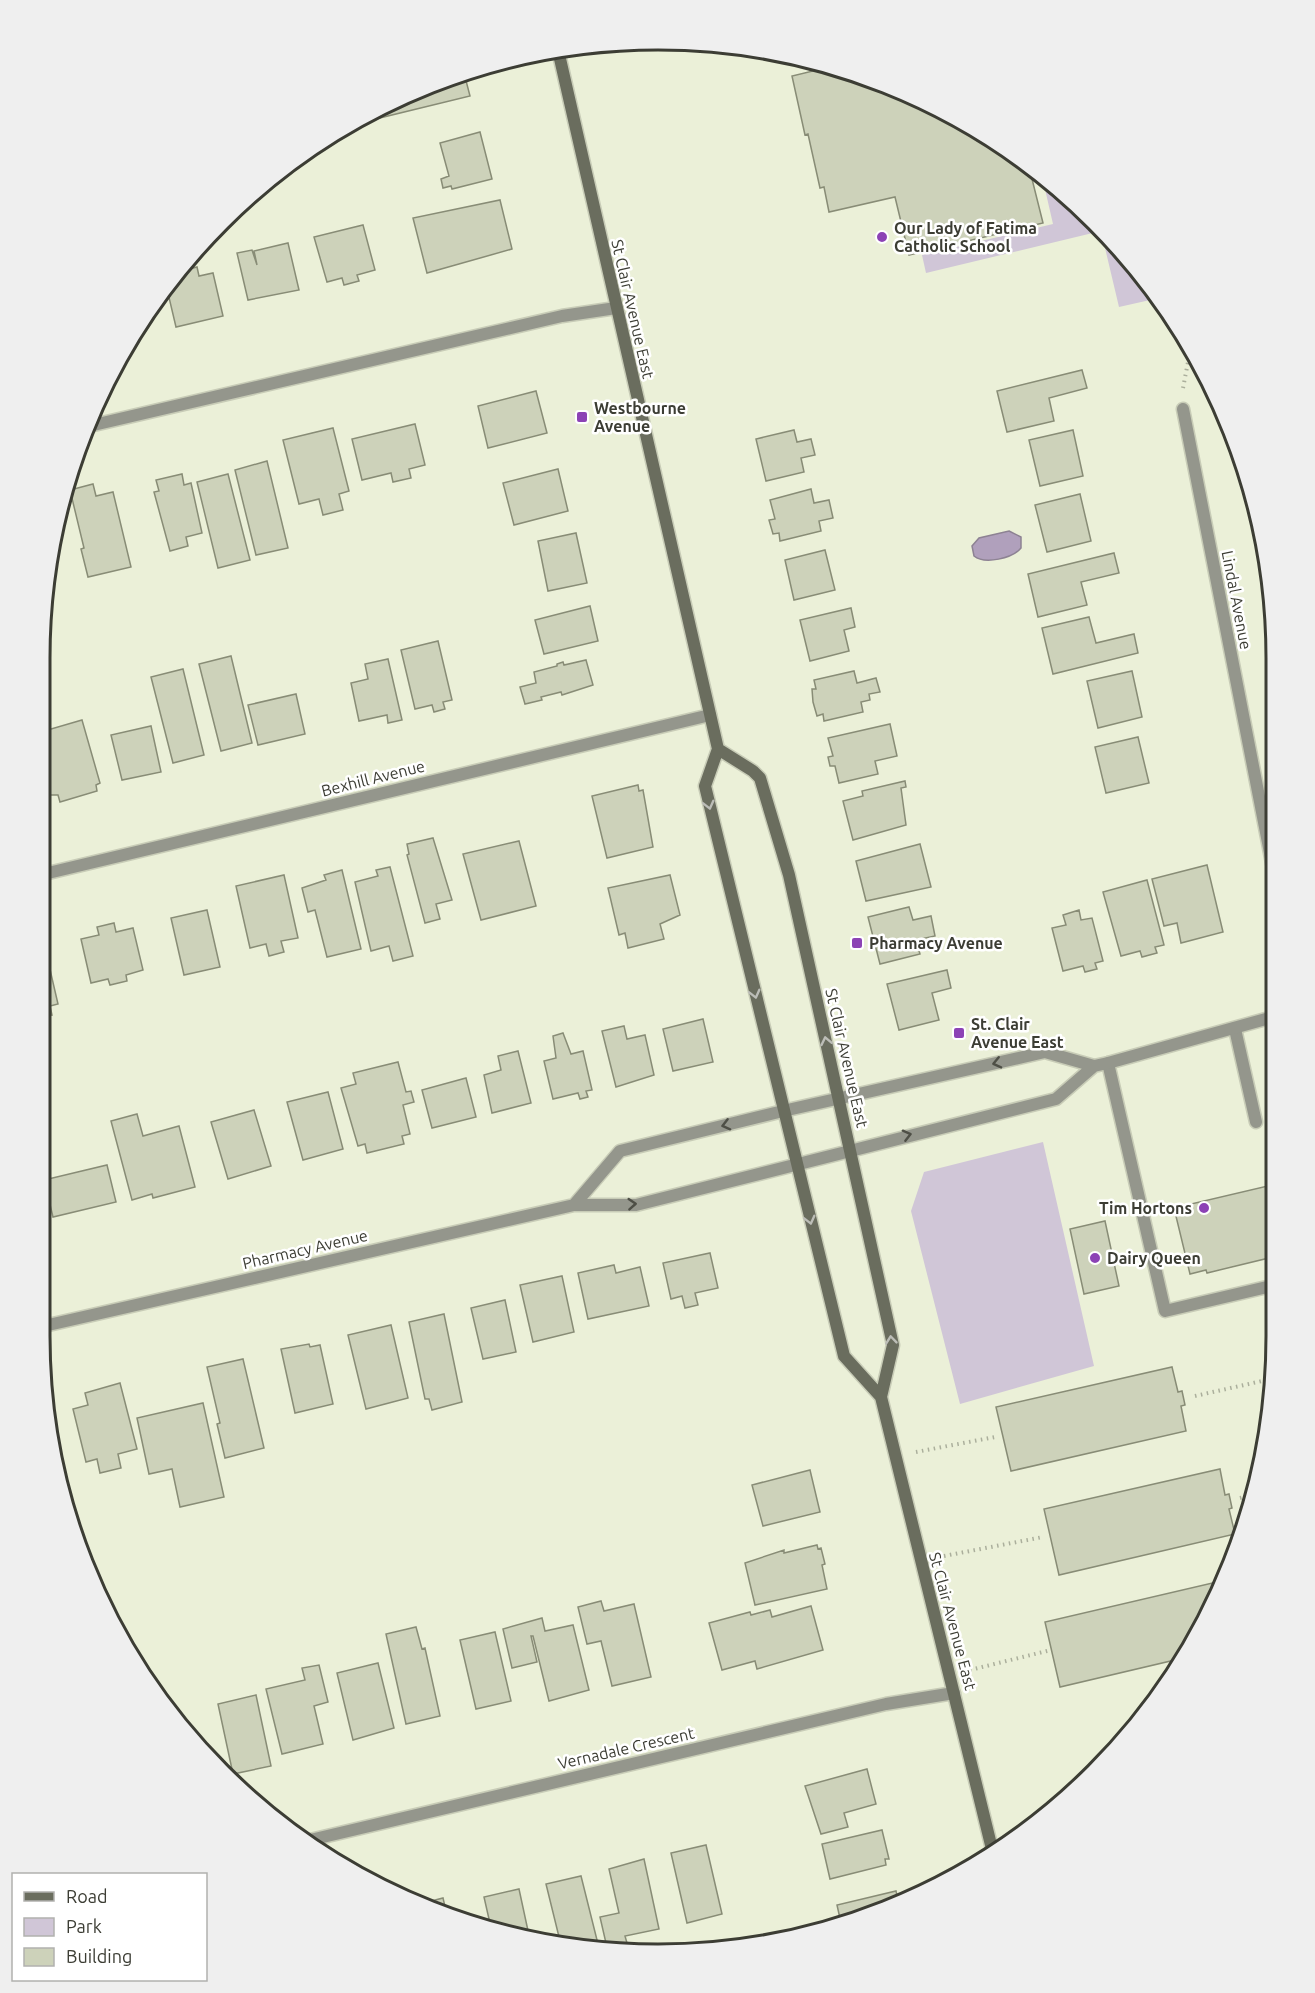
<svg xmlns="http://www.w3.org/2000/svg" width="1315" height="1993" viewBox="0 0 1315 1993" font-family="Ubuntu,sans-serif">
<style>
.green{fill:#d0c6d7}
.water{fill:#b0a0bc;stroke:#8d8293;stroke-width:1.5}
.building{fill:#cdd2ba;stroke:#888c76;stroke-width:1.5}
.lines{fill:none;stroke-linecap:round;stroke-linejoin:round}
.service-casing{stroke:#c8ccb7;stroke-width:15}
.minor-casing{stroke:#c8ccb7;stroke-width:15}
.tertiary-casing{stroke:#c8ccb7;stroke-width:15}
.secondary-casing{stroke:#c8ccb7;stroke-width:15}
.path{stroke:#abaf9c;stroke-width:4;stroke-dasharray:1.5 4.5;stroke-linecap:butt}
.service{stroke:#94968c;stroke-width:12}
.minor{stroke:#94968c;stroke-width:12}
.tertiary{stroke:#94968c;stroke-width:12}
.secondary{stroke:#6a6d5e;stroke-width:12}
.oneway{stroke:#bcbdb7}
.oneway2{stroke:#4e4f46}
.poi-dot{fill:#8c42b5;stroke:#fff;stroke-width:2}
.labels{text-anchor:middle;stroke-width:5;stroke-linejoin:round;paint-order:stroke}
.poi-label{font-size:16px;font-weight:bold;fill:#3c3d34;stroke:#fff;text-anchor:start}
.street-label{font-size:16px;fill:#3c3d34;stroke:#fff}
.rim{fill:none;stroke:#3c3d34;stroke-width:3}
</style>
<rect width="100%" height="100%" fill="#ebf0d8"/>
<path class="green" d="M1042 176 1066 193 1148 281 1159 298 1119 307 1101 231 926 273 922 255 1053 224Z
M1043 1142 1094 1366 960 1404 911 1211 924 1172Z"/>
<path class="water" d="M1009 531 1021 537V548C1013 558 985 565 974 556L972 546 979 538Z"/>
<path class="building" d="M810 61 857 72 967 122 1029 167 1043 223 909 255 895 197 829 212 824 187 820 188 808 134 805 135 792 76 813 71Z
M464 73 470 96 359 123 358 119 384 103Z
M480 132 492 179 452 189 451 186 443 188 441 179 449 176 440 143Z
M500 200 512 249 427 273 413 218Z
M363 225 375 270 357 275 359 281 344 285 342 278 327 282 314 237Z
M288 243 299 290 248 300 237 253 252 250 257 265 254 251Z
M197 267 199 276 213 273 223 316 176 327 167 289 178 272Z
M1082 370 1087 388 1049 398 1054 421 1007 432 997 391Z
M536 391 547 433 488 448 478 406Z
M415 424 425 465 409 469 411 478 393 482 391 473 362 480 352 439Z
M333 428 349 491 339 494 343 510 323 515 319 499 299 504 283 440Z
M794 430 797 442 811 439 815 455 801 458 804 472 766 481 756 439Z
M1073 430 1083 476 1040 486 1029 440Z
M267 461 288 548 256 555 235 470Z
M558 469 568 511 514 525 503 483Z
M182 474 184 485 191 483 202 533 186 537 188 546 170 551 154 492 159 491 156 480Z
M228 474 250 560 218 568 197 482Z
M93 484 96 496 113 492 131 567 88 577 81 549 84 548 70 490Z
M811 489 814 503 829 500 833 518 819 521 821 531 780 541 779 533 773 534 769 520 775 519 770 500Z
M1080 494 1091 541 1047 552 1035 505Z
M576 533 587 583 548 591 538 541Z
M825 550 835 590 794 600 785 560Z
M1114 553 1119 573 1081 582 1087 605 1038 617 1028 574Z
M590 606 598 641 544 654 535 620Z
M851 608 855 627 844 630 849 651 810 661 800 620Z
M1089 617 1096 643 1134 634 1138 653 1053 674 1042 628Z
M438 641 452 700 443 702 445 709 434 712 432 705 415 709 401 650Z
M231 656 252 743 221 751 199 664Z
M388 659 402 720 388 723 387 715 359 721 351 683 368 679 365 664Z
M586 660 593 685 562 695 561 692 541 697 542 700 525 704 520 687 536 683 534 672 557 666V664L563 662 564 665Z
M183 669 204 755 173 763 151 677Z
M854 671 857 683 876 678 880 692 869 694 870 700 861 702 863 712 824 721 823 714 817 716 813 702 812 689H816L814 680Z
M1132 671 1142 717 1098 728 1087 681Z
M296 694 305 734 258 745 248 705Z
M82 720 100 783 96 785 97 791 60 802 58 795H44V731Z
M890 724 897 756 875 761 878 774 839 783 835 766H830L828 757 833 756 828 738Z
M151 726 161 772 122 780 111 735Z
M1138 737 1149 783 1106 793 1095 747Z
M905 781 906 787 901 788 906 825 853 840 843 801 863 796 862 791Z
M638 785 639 791 643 790 653 847 607 858 592 796Z
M433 838 452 900 436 904 440 919 425 923 407 855 409 854 407 844Z
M519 841 536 906 481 920 463 854Z
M920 844 931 887 866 901 856 861Z
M1207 865 1223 932 1181 943 1177 923 1164 926 1152 879Z
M390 867 413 956 393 961 389 946 371 951 355 882 378 876 376 870Z
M342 870 361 949 327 957 315 910 308 912 302 888 326 880 324 875Z
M284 875 298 938 281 941 284 952 269 956 266 944 250 948 236 886Z
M670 875 680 915 660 924 664 939 628 948 625 933 619 935 608 888Z
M1147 880 1164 945 1155 947 1157 953 1142 957 1140 951 1121 956 1103 892Z
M909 907 913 920 931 916 935 936 916 940 920 954 880 964 868 917Z
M207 910 220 967 184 975 171 918Z
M1079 910 1081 920 1092 918 1103 961 1095 963 1097 969 1085 972 1083 966 1063 971 1052 928 1066 925 1063 915Z
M114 923 116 932 133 928 143 970 126 975 127 981 110 985 108 979 91 983 81 939 99 935 97 927Z
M45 948 58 1004 50 1006 52 1015 44 1016Z
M947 970 951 988 932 993 939 1020 899 1030 887 984Z
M703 1019 713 1062 673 1071 663 1029Z
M624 1026 627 1039 645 1035 654 1075 616 1087 602 1031Z
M563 1033 571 1054 583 1051 592 1090 586 1091 588 1097 580 1099 578 1093 553 1099 544 1061 556 1058 553 1036Z
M518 1051 531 1103 492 1113 484 1075 501 1070 498 1056Z
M398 1062 406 1092 411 1091 414 1102 403 1105 410 1134 402 1136 404 1144 367 1153 365 1144 358 1146 341 1088 356 1084 353 1073Z
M466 1078 476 1117 432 1128 422 1090Z
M328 1092 343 1149 303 1160 287 1102Z
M254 1110 271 1166 228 1179 211 1122Z
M137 1114 143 1136 179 1126 195 1187 153 1198 152 1194 132 1200 111 1121Z
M107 1165 116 1202 53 1217 44 1180Z
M1272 1185 1271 1267 1269 1258 1207 1273 1206 1270 1190 1274 1174 1208Z
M1105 1221 1119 1286 1084 1294 1070 1229Z
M710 1253 718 1288 695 1293 698 1305 685 1308 682 1296 671 1299 663 1263Z
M614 1265 616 1273 640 1267 649 1306 588 1319 578 1273Z
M562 1276 574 1332 533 1342 520 1285Z
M505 1300 516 1352 483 1359 471 1308Z
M444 1314 462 1402 432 1410 429 1399H425L409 1322Z
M391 1325 408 1398 366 1409 348 1335Z
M309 1344 310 1347 320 1345 333 1404 295 1413 281 1349Z
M243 1359 264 1448 225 1458 217 1424 220 1423 207 1367Z
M1172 1367 1178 1392 1182 1391 1185 1405 1181 1406 1186 1431 1011 1471 996 1407Z
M120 1383 137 1449 118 1454 121 1468 100 1473 97 1459 86 1462 73 1409 88 1405 85 1393Z
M47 1401 58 1449 52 1450 44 1417V1402Z
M203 1403 224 1497 180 1507 172 1469 149 1474 137 1418Z
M1220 1469 1225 1495 1229 1494 1232 1508 1229 1509 1235 1534 1059 1575 1044 1509Z
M810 1470 820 1512 763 1526 752 1485Z
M817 1545 818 1549 821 1548 825 1564 822 1565 827 1589 755 1605 745 1563 784 1550V1553Z
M1221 1581 1212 1609 1179 1659 1060 1687 1045 1622Z
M601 1601 604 1611 634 1604 651 1677 612 1686 601 1641 587 1644 578 1607Z
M811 1606 823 1650 757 1669 755 1661 722 1670 709 1623 750 1612 751 1615 770 1610 772 1617Z
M542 1618 545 1631 573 1625 589 1690 549 1701 533 1636H531L537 1662 512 1668 503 1629Z
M416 1627 422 1649 425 1648 440 1716 406 1724 386 1634Z
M495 1632 511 1701 476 1709 460 1640Z
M378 1663 394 1728 353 1740 337 1673Z
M319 1665 328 1702 314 1706 323 1744 282 1754 266 1689 305 1680 302 1668Z
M256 1695 271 1766 233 1774 218 1704Z
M867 1769 876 1804 844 1813 848 1827 821 1834 805 1786Z
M882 1830 889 1859H885L886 1865 830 1879 822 1844Z
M706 1845 722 1914 687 1923 671 1853Z
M644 1859 659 1929 625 1936 629 1950 608 1952 600 1917 619 1913 609 1869Z
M581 1876 598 1944 581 1948 561 1945 546 1884Z
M519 1889 530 1940 491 1928 484 1897Z
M896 1891 899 1905 841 1923 837 1905Z
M443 1898 447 1915 413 1902 420 1901V1904Z"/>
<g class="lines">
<g class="service-casing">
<path id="service" d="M1235 1029 1256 1122
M1108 1063 1165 1311 1271 1286"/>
</g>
<g class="minor-casing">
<path id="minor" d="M1183 409 1273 868
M85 427 562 316 616 308
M44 874 710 715
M306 1841 886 1704 954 1693"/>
</g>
<g class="tertiary-casing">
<path id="tertiary" d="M574 1205 620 1151 783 1111 1045 1052 1094 1066 1108 1063 1273 1017
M44 1326 574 1205H636L1056 1099 1094 1066"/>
</g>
<g class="secondary-casing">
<path id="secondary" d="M558 50 718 749 705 786 844 1356 881 1397
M718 749 753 771 760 778 789 875 893 1345 881 1397 993 1853"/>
</g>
<path class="path" d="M1183 388 1189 357 1187 343
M1195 1396 1271 1379
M916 1452 995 1437
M1240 1498 1255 1494
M944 1556 1043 1537
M970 1670 1051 1650"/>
<use href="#service" class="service"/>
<use href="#minor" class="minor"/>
<use href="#tertiary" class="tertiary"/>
<use href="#secondary" class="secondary"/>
</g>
<defs><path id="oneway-chevron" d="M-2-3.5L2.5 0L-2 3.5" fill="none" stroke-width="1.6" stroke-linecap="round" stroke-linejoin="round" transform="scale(1.5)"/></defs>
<g class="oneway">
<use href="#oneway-chevron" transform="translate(709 805) rotate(76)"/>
<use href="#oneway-chevron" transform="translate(755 994) rotate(76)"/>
<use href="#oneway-chevron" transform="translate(826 1041) rotate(-102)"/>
<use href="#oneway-chevron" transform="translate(810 1220) rotate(76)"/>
<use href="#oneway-chevron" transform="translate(891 1340) rotate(-96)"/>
</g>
<g class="oneway2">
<use href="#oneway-chevron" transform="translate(997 1063) rotate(167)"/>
<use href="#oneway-chevron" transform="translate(726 1125) rotate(166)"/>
<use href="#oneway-chevron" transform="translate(907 1135) rotate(-14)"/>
<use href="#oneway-chevron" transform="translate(632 1204) rotate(-4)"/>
</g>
<g class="poi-dot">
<circle cx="882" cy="237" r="6"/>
<rect x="576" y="411" width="12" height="12" rx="3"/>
<rect x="851" y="937" width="12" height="12" rx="3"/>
<rect x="953" y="1027" width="12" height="12" rx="3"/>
<circle cx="1204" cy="1208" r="6"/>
<circle cx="1095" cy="1258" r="6"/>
</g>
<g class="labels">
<g class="poi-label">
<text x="894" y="234">Our Lady of Fatima<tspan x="894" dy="18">Catholic School</tspan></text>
<text x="594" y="414">Westbourne<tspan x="594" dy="18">Avenue</tspan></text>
<text x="869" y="949">Pharmacy Avenue</text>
<text x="971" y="1030">St. Clair<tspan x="971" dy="18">Avenue East</tspan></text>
<text x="1192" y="1214" text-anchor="end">Tim Hortons</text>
<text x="1107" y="1264">Dairy Queen</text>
</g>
<g class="street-label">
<text transform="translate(633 309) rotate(77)" y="6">St Clair Avenue East</text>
<text transform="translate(1237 600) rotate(79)" y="6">Lindal Avenue</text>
<text transform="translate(373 778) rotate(-14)" y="6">Bexhill Avenue</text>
<text transform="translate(847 1058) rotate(77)" y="6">St Clair Avenue East</text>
<text transform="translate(305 1249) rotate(-13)" y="6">Pharmacy Avenue</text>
<text transform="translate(953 1621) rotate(75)" y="6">St Clair Avenue East</text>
<text transform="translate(626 1748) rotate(-13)" y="6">Vernadale Crescent</text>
</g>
</g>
<path d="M0 0H1315V1993H0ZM658 50H658A608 608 0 0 1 1266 658V1336A608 608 0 0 1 658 1944H658A608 608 0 0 1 50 1336V658A608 608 0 0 1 658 50Z" fill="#efefef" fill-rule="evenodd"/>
<path class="rim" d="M658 50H658A608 608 0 0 1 1266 658V1336A608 608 0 0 1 658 1944H658A608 608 0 0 1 50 1336V658A608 608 0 0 1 658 50Z"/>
<rect x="12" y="1873" width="195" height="108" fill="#ffffff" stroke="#b1b1ae" stroke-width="1.5"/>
<rect x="24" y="1892" width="30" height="9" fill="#6a6d5e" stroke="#b1b1ae" stroke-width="1.5"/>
<text x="66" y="1903" font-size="18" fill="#3c3d34">Road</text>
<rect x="24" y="1918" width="30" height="18" fill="#d0c6d7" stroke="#b1b1ae" stroke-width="1.5"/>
<text x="66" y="1933" font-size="18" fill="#3c3d34">Park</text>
<rect x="24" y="1948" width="30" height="18" fill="#cdd2ba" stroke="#b1b1ae" stroke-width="1.5"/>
<text x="66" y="1963" font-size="18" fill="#3c3d34">Building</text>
</svg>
